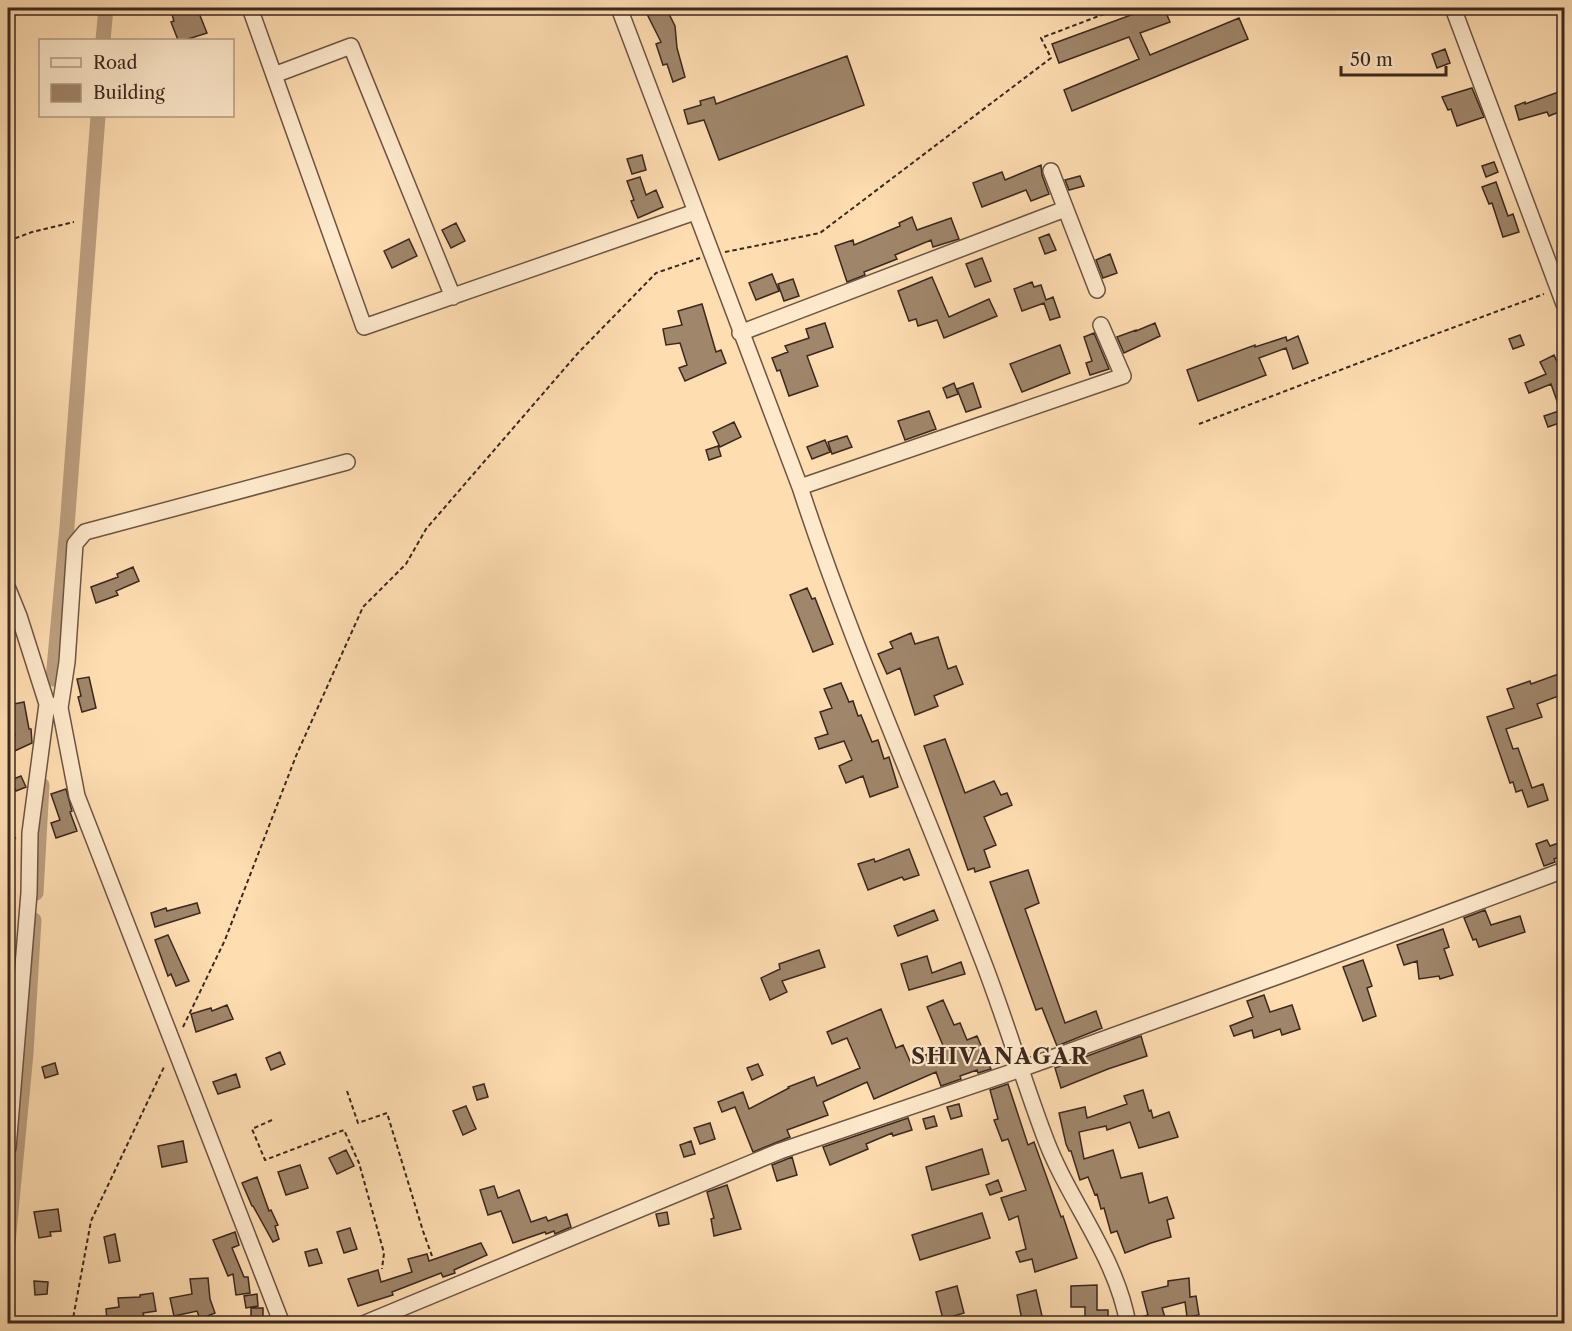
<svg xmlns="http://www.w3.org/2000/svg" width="1572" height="1331" viewBox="0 0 1572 1331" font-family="'Libre Caslon Text',serif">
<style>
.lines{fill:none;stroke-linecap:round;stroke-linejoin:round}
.canal{stroke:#bc9f7f;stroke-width:15}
.building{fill:#a0866b;stroke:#3b281f;stroke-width:1.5}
.minor-casing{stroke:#6c5544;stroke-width:18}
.path{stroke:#3b281f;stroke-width:2;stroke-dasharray:4.5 3;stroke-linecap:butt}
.minor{stroke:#fee9cc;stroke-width:15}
.labels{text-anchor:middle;stroke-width:4.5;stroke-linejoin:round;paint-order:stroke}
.district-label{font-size:22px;font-weight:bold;letter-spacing:1.5px;fill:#3b281f;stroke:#fee9cc}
</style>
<rect width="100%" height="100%" fill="#feddb1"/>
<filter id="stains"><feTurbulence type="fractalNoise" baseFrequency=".00333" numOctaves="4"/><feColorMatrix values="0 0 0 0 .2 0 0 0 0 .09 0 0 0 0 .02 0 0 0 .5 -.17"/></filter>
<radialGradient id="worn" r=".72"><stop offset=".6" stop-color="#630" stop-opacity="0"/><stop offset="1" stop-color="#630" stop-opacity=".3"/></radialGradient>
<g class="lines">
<path class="canal" d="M103 40 106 8
M53 679 67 527 98 116
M36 893 42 785
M8 1243 26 1053 34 920"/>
</g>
<path class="building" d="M170 8H197L207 33 185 40H178L171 22 174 21Z
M659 8H666L675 26 677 48 685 77 673 82 667 64 663 65 656 44 661 42 647 14Z
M1150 8H1164L1170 22 1140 33 1150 55 1239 18 1248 39 1072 111 1064 90 1139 59 1129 37 1059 63 1052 44Z
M1445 49 1450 63 1437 68 1432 54Z
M847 56 864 105 719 160 704 120 688 124 684 110 701 105 700 101 714 97 716 104Z
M1472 88 1484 117 1457 126 1451 109 1448 110 1442 97Z
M1564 90V110L1549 116 1547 112 1519 120 1515 106 1525 102V104Z
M642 155 646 170 632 174 627 159Z
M1494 162 1498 172 1486 177 1482 166Z
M1041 165 1042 175 1049 194 1031 201 1026 190 982 207 973 183 1002 172 1005 180Z
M1080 176 1084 186 1069 190 1065 180Z
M640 177 646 195 656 190 663 207 638 218 631 201 634 200 627 181Z
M1496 182 1508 216 1513 214 1519 232 1503 237 1492 203 1489 204 1482 187Z
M912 217 917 230 951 218 959 239 933 247 931 240 895 255 897 259 864 272 865 275 847 282 835 246 853 240 854 245 900 226 899 223Z
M456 223 465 241 451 248 442 230Z
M1049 234 1056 250 1045 254 1039 238Z
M409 239 417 256 392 268 384 251Z
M1110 254 1117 273 1103 278 1096 260Z
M982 258 991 281 975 287 966 264Z
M772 274 779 291 756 300 749 283Z
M932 277 949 317 989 299 997 316 944 338 937 320 918 326 916 319 909 321 898 291Z
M793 279 799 296 784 301 778 284Z
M1032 282 1034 287 1041 285 1046 300 1053 297 1060 317 1050 320 1044 303 1022 311 1014 289Z
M702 304 716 352 721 350 726 363 685 381 679 368 687 365 680 343 666 345 663 329 682 325 678 311Z
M825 323 833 347 807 356 818 386 789 396 780 370 777 371 772 358 788 352 785 346 809 338 806 329Z
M1155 323 1160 336 1124 353 1117 337 1136 330V331Z
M1094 333 1109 369 1090 375 1086 363 1092 361 1084 337Z
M1520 335 1524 345 1513 349 1509 339Z
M1298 336 1308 363 1293 369 1286 348 1259 358 1266 375 1198 401 1187 370 1255 345V347L1286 337 1287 341Z
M1060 345 1070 373 1022 392 1010 364Z
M1554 355 1564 378V417L1563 418 1551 384 1529 393 1525 383 1546 374 1540 362Z
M954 383 958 394 947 398 943 388Z
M973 383 981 407 966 412 957 389Z
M929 411 936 429 905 440 898 421Z
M1559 411 1562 422 1548 427 1544 416Z
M734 422 741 437 720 447 713 432Z
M847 436 852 447 832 454 828 442Z
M825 440 830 452 812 459 807 447Z
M718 446 721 456 709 460 706 450Z
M133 567 139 581 116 591 118 595 96 603 91 587 118 577 117 574Z
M807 588 812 599 815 598 833 644 813 652 790 595Z
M911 633 915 644 938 637 948 669 956 666 963 684 934 696 938 706 915 715 900 668 887 674 878 654 893 648 890 642Z
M1564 672V694L1537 704 1542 717 1506 729 1513 749 1518 748 1532 788 1543 784 1548 800 1528 807 1522 790 1516 792 1513 782 1510 783 1487 717 1514 708 1507 689 1530 681 1531 684Z
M89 677 96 708 82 712 78 697 81 696 77 679Z
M841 683 849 702 853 701 858 716 861 715 872 742 878 740 884 759 889 757 898 787 870 797 863 776 846 783 839 766 852 760 844 741 819 749 815 738 828 734 820 712 832 708 824 689Z
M24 702 29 729H31L32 743 8 754V739L15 736 9 705Z
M945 739 965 793 994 781 1001 795 1007 793 1012 805 984 817 996 845 984 850 990 867 975 872 974 868 968 870 924 746Z
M21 776 26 787 16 791 11 780Z
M66 789 72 811 70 812 77 831 56 838 51 823 60 820 51 794Z
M1547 840 1550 846 1564 841V855L1554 859 1555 862 1544 866 1536 844Z
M909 849 919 875 904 880 902 877 868 890 858 864 874 859 875 862Z
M1028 870 1039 903 1025 909 1065 1023 1096 1011 1102 1028 1057 1046 1042 1008 1036 1010 990 882Z
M197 903 200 913 155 927 151 913 166 908 167 911Z
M934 910 938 920 898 936 894 926Z
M1485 910 1491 925 1520 916 1525 932 1479 947 1476 939 1473 940 1464 918Z
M1443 929 1449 947 1444 949 1453 975 1440 979 1439 976 1419 979 1417 961 1404 965 1397 945Z
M168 935 189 981 176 986 171 974 168 976 155 940Z
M819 950 825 967 782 981 787 992 770 1000 761 978 780 969 779 964Z
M927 956 932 973 961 962 965 974 909 990 901 964Z
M1363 960 1372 986 1367 988 1376 1016 1363 1021 1343 967Z
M1264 995 1270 1012 1292 1005 1300 1029 1282 1035 1280 1029 1254 1038 1252 1030 1234 1036 1230 1026 1253 1017 1247 1001Z
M943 1000 954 1025 960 1023 967 1040 977 1036 991 1069 978 1073 977 1070 960 1076 961 1079 941 1086 936 1072 874 1099 867 1082 823 1102 828 1115 787 1130 790 1137 753 1152 735 1107 722 1112 718 1102 743 1092 749 1109 789 1088 788 1087 814 1077 817 1086 860 1068 847 1038 832 1044 827 1032 881 1009 896 1048 903 1045 910 1061 944 1048 927 1007Z
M227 1005 233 1019 196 1032 191 1014 211 1008 212 1011Z
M1141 1036 1147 1056 1108 1069 1061 1088 1055 1068Z
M280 1052 285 1064 271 1070 266 1058Z
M55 1063 58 1074 45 1078 42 1067Z
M758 1064 763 1075 752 1080 747 1068Z
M236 1074 240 1087 218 1094 213 1082Z
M484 1084 488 1097 477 1100 473 1087Z
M1008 1084 1028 1145 1034 1142 1061 1217 1063 1216 1077 1258 1035 1272 1032 1259 1020 1262 1016 1252 1026 1249 1018 1216 1009 1220 1001 1198 1026 1190 1008 1139 1002 1141 994 1120 998 1119 990 1090Z
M1143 1090 1149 1111 1151 1110 1153 1118 1169 1112 1178 1137 1139 1148 1130 1122 1107 1130 1106 1126 1079 1132 1084 1159 1113 1150 1121 1178 1142 1173 1149 1203 1167 1197 1174 1218 1167 1220 1171 1237 1151 1243 1125 1253 1117 1231 1111 1233 1104 1208 1101 1209 1097 1194 1095 1195 1088 1177 1080 1180 1071 1151H1069L1066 1144 1059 1113 1085 1107 1087 1118 1127 1104 1124 1096Z
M959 1104 962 1116 951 1119 947 1107Z
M466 1106 476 1129 463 1135 453 1111Z
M934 1116 937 1126 926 1129 923 1119Z
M908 1118 912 1130 893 1136 892 1133 866 1144 868 1149 830 1165 823 1147Z
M710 1123 715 1139 700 1144 694 1128Z
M183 1141 187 1162 162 1167 158 1146Z
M691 1141 695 1154 684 1157 680 1145Z
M982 1149 989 1174 932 1190 926 1167Z
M346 1150 354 1166 337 1174 329 1158Z
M792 1157 797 1175 777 1181 772 1165Z
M300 1165 308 1188 286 1195 278 1172Z
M257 1177 269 1211 271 1210 278 1225 275 1226 279 1239 273 1242 253 1206H252L242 1183Z
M998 1180 1002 1191 990 1195 986 1185Z
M727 1185 741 1229 714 1236 711 1219 714 1218 707 1192Z
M494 1186 498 1198 519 1190 531 1222 546 1217 548 1221 567 1214 571 1227 555 1234 554 1231 546 1234 545 1232 513 1243 501 1211 488 1215 480 1190Z
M58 1209 61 1231 50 1232 51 1236 39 1238 34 1212Z
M667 1212 669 1224 659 1226 656 1214Z
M982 1213 990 1238 920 1260 912 1235Z
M350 1228 357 1249 344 1253 337 1232Z
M235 1232 239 1245 232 1248 244 1277H248L250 1293 236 1295 233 1274 228 1276 213 1240Z
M115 1234 120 1261 109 1263 104 1237Z
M481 1243 487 1255 454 1270 455 1273 443 1277 441 1273 392 1292 393 1295 358 1306 348 1279 378 1270 381 1282 412 1272 408 1259 427 1254 429 1261Z
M317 1249 322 1263 309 1266 305 1252Z
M208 1278 210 1299 215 1313 200 1319 197 1311 174 1316 170 1298 192 1294 190 1279Z
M1189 1278 1190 1297 1196 1296 1199 1315 1187 1317 1185 1302 1162 1308 1167 1323H1138L1137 1318 1148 1315 1142 1292 1168 1286V1281Z
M34 1281 48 1282 47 1294 35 1295Z
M1097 1285V1310H1108V1323H1085V1307H1071V1286Z
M957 1286 964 1313 943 1319 936 1292Z
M1036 1290 1042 1316 1022 1320 1017 1295Z
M153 1293 156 1311 143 1313 144 1316 133 1319 107 1320 106 1309 119 1307 118 1298 140 1297V1295Z
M257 1294 258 1306 246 1308 244 1296Z
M251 1308H263V1320H251Z"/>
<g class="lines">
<g class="minor-casing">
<path id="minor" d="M250 8 364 327 695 212
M619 8 800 487C851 644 920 796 979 951 1003 1011 1021 1074 1044 1135 1067 1199 1116 1255 1128 1324
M1453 8 1564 304
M8 9 12 8
M274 75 351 46 453 297
M1051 171 1097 290
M740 333 1065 209
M800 487 1123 376 1101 325
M8 589 19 616 47 704 30 833 29 893 8 1148
M47 704 60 708 77 796 282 1324
M60 708 67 662 75 544 85 532 347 462
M363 1324 780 1151 1021 1069 1298 969 1564 870"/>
</g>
<path class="path" d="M8 241 32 232 74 222
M725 252 820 233 1051 58 1041 38 1120 8
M1199 424 1398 348 1544 294
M8 841 16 838
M183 1027 225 940 296 756 363 607 406 564 426 529 578 353 656 273 700 258
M347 1091 358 1123 387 1113 423 1231 432 1256
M272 1120 252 1129 265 1160 344 1130 359 1163 384 1253 382 1269
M72 1324 91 1221 165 1065"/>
<use href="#minor" class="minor"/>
</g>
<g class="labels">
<g class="district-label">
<text x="1000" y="1064">SHIVANAGAR</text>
</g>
</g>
<rect width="1572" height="1331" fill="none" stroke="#feddb1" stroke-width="30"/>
<rect x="9" y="9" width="1554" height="1313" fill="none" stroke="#3b281f" stroke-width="3"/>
<rect x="15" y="15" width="1542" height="1301" fill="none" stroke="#3b281f" stroke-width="1.5"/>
<rect x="39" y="39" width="195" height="78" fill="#fee9cc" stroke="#b09c87" stroke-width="1.5"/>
<rect x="51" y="58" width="30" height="9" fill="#fee9cc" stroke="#b09c87" stroke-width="1.5"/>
<text x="93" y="69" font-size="18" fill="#3b281f">Road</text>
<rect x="51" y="84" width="30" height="18" fill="#a0866b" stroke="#b09c87" stroke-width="1.5"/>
<text x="93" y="99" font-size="18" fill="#3b281f">Building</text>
<path d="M1341 66v9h105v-9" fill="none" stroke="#3b281f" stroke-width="3"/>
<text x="1350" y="66" font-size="18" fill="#3b281f" stroke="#fee9cc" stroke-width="4.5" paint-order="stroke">50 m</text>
<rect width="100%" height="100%" filter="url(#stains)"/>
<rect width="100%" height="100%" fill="url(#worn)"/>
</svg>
